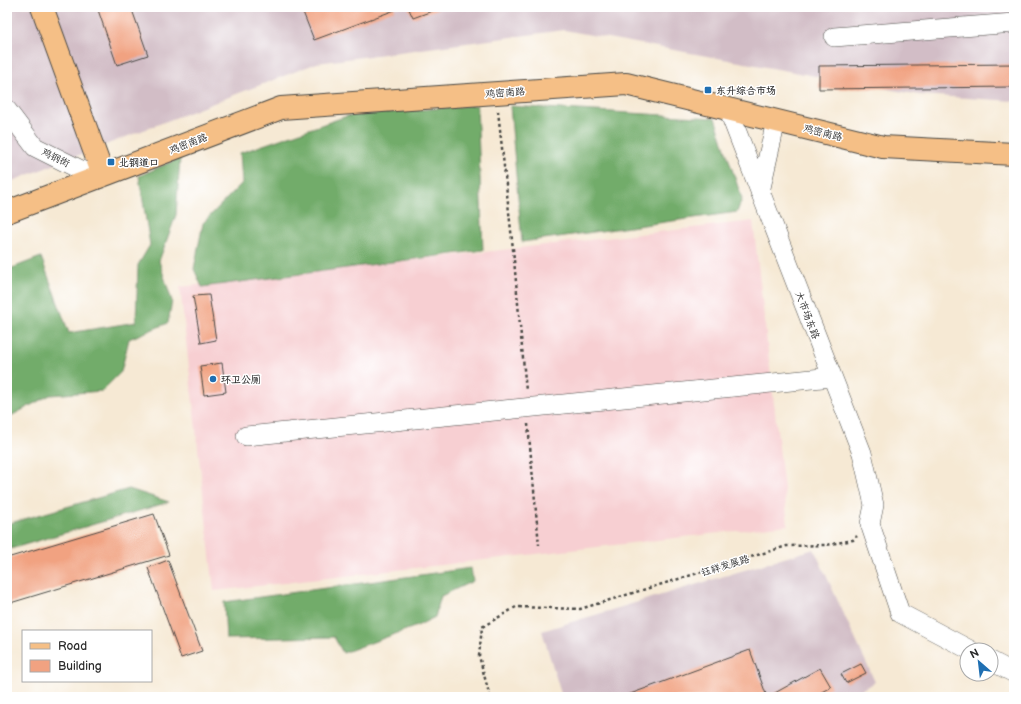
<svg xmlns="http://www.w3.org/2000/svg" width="1021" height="704" viewBox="0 0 1021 704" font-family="'Balsamiq Sans','LXGW WenKai TC',sans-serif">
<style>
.built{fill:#f7cfd2}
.industrial{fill:#d2bdc6}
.forest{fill:#72ac6b;stroke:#4e6c4b}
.building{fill:#f1a281}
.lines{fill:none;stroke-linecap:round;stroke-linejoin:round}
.minor-casing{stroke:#494844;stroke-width:20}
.major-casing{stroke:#494844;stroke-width:24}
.path{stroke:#494844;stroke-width:2.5;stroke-dasharray:3 3;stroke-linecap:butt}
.minor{stroke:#fff;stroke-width:19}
.major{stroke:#f5bf86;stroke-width:22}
.poi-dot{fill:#1f6fb2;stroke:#fff;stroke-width:1.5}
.labels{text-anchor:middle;stroke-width:3;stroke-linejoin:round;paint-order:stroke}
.poi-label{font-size:10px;font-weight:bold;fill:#2b2b2b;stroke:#fff;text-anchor:start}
.street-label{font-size:10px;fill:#2b2b2b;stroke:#fff}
</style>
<rect width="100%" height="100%" fill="#fff"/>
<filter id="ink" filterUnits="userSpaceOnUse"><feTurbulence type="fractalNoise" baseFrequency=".025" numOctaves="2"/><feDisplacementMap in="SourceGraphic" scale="8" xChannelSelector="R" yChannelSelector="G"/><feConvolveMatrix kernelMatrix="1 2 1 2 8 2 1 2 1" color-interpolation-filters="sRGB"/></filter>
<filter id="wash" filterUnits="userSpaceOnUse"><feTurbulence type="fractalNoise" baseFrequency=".012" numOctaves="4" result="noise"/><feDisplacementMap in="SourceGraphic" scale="16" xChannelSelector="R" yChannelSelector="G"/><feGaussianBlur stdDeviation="0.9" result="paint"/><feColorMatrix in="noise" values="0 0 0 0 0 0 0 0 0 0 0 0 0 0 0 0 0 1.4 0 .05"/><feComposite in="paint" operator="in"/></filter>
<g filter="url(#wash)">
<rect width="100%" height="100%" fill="#f6e9d4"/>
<path class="built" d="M753 221 788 525 214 591 180 287Z"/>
<path class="industrial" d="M7 7H1014V101L920 95 564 30 317 63 7 183Z
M814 549 875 682 848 697H562L542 631Z"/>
<path class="forest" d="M477 105 483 250 202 287 194 269 203 223 242 183 240 153 347 116Z
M510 106 715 118 742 199 737 212 522 242Z
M180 158 176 215 159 261 172 301 168 323 129 339 121 372 102 391 50 395 7 418V270L41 257 69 333 136 322 138 265 150 245 139 176Z
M129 489 169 502 7 550V524Z
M471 568 473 581 441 596 435 617 417 626 343 653 334 637 226 639 224 602Z"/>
<g id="blocks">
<path class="building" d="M97 7H131L148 55 117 65Z
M301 7H394L395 10 314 40Z
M408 7H443L413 18Z
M1014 64V87L819 89V66Z
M209 295 216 340 201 343 193 296Z
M222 363 226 392 204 395 200 366Z
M154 514 169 555 7 604V558Z
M168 560 202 651 181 658 148 568Z
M750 650 767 697H622Z
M861 664 866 673 846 683 841 674Z
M820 668 831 687 812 697H774L773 694Z"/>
</g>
</g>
<g filter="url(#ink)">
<use href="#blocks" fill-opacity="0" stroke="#494844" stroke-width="1"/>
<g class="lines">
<g class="minor-casing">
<path id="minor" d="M834 37 1014 23
M728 109 862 453 874 505 870 524 900 613 970 650
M7 110 35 147 97 178
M760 192 776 121
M246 436 832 377
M991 661 1014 673"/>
</g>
<g class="major-casing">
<path id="major" d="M42 7 103 175
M7 212 281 108 626 84 883 147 1014 154"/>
</g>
<path class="path" d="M498 111 513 249 526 391
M528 424 539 545
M490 697 479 656 482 627 516 607 580 609 787 546 826 545 853 540 857 536"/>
<use href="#minor" class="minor"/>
<use href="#major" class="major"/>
</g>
</g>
<g class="poi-dot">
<rect x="704" y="86" width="8" height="8" rx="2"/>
<rect x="107" y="158" width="8" height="8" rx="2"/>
<circle cx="213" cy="379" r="4"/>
</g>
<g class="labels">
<g class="poi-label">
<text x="716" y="94">东升综合市场</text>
<text x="119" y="166">北钢道口</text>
<text x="221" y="383">环卫公厕</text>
</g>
<g class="street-label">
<text transform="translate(505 92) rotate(-4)" y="4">鸡密南路</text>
<text transform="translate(823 132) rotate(14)" y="4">鸡密南路</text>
<text transform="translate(188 143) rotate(-21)" y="4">鸡密南路</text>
<text transform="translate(56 157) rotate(26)" y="4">鸡钢街</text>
<text transform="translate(808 315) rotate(69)" y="4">大市场东路</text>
<text transform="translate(725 565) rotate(-17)" y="4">钰祥发展路</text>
</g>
</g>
<rect width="1021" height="704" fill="none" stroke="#fff" stroke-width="24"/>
<rect x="22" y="630" width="130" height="52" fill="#ffffff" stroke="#aaaaaa"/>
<rect x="30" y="643" width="20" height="6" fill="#f5bf86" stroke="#aaaaaa"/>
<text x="58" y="650" font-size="12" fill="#2b2b2b">Road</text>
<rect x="30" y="660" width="20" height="12" fill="#f1a281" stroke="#aaaaaa"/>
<text x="58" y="670" font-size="12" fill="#2b2b2b">Building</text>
<g transform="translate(979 662) rotate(332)"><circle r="19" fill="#ffffff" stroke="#aaaaaa"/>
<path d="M0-3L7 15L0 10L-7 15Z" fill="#1f6fb2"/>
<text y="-6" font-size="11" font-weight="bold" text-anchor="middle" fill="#2b2b2b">N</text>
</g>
</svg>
